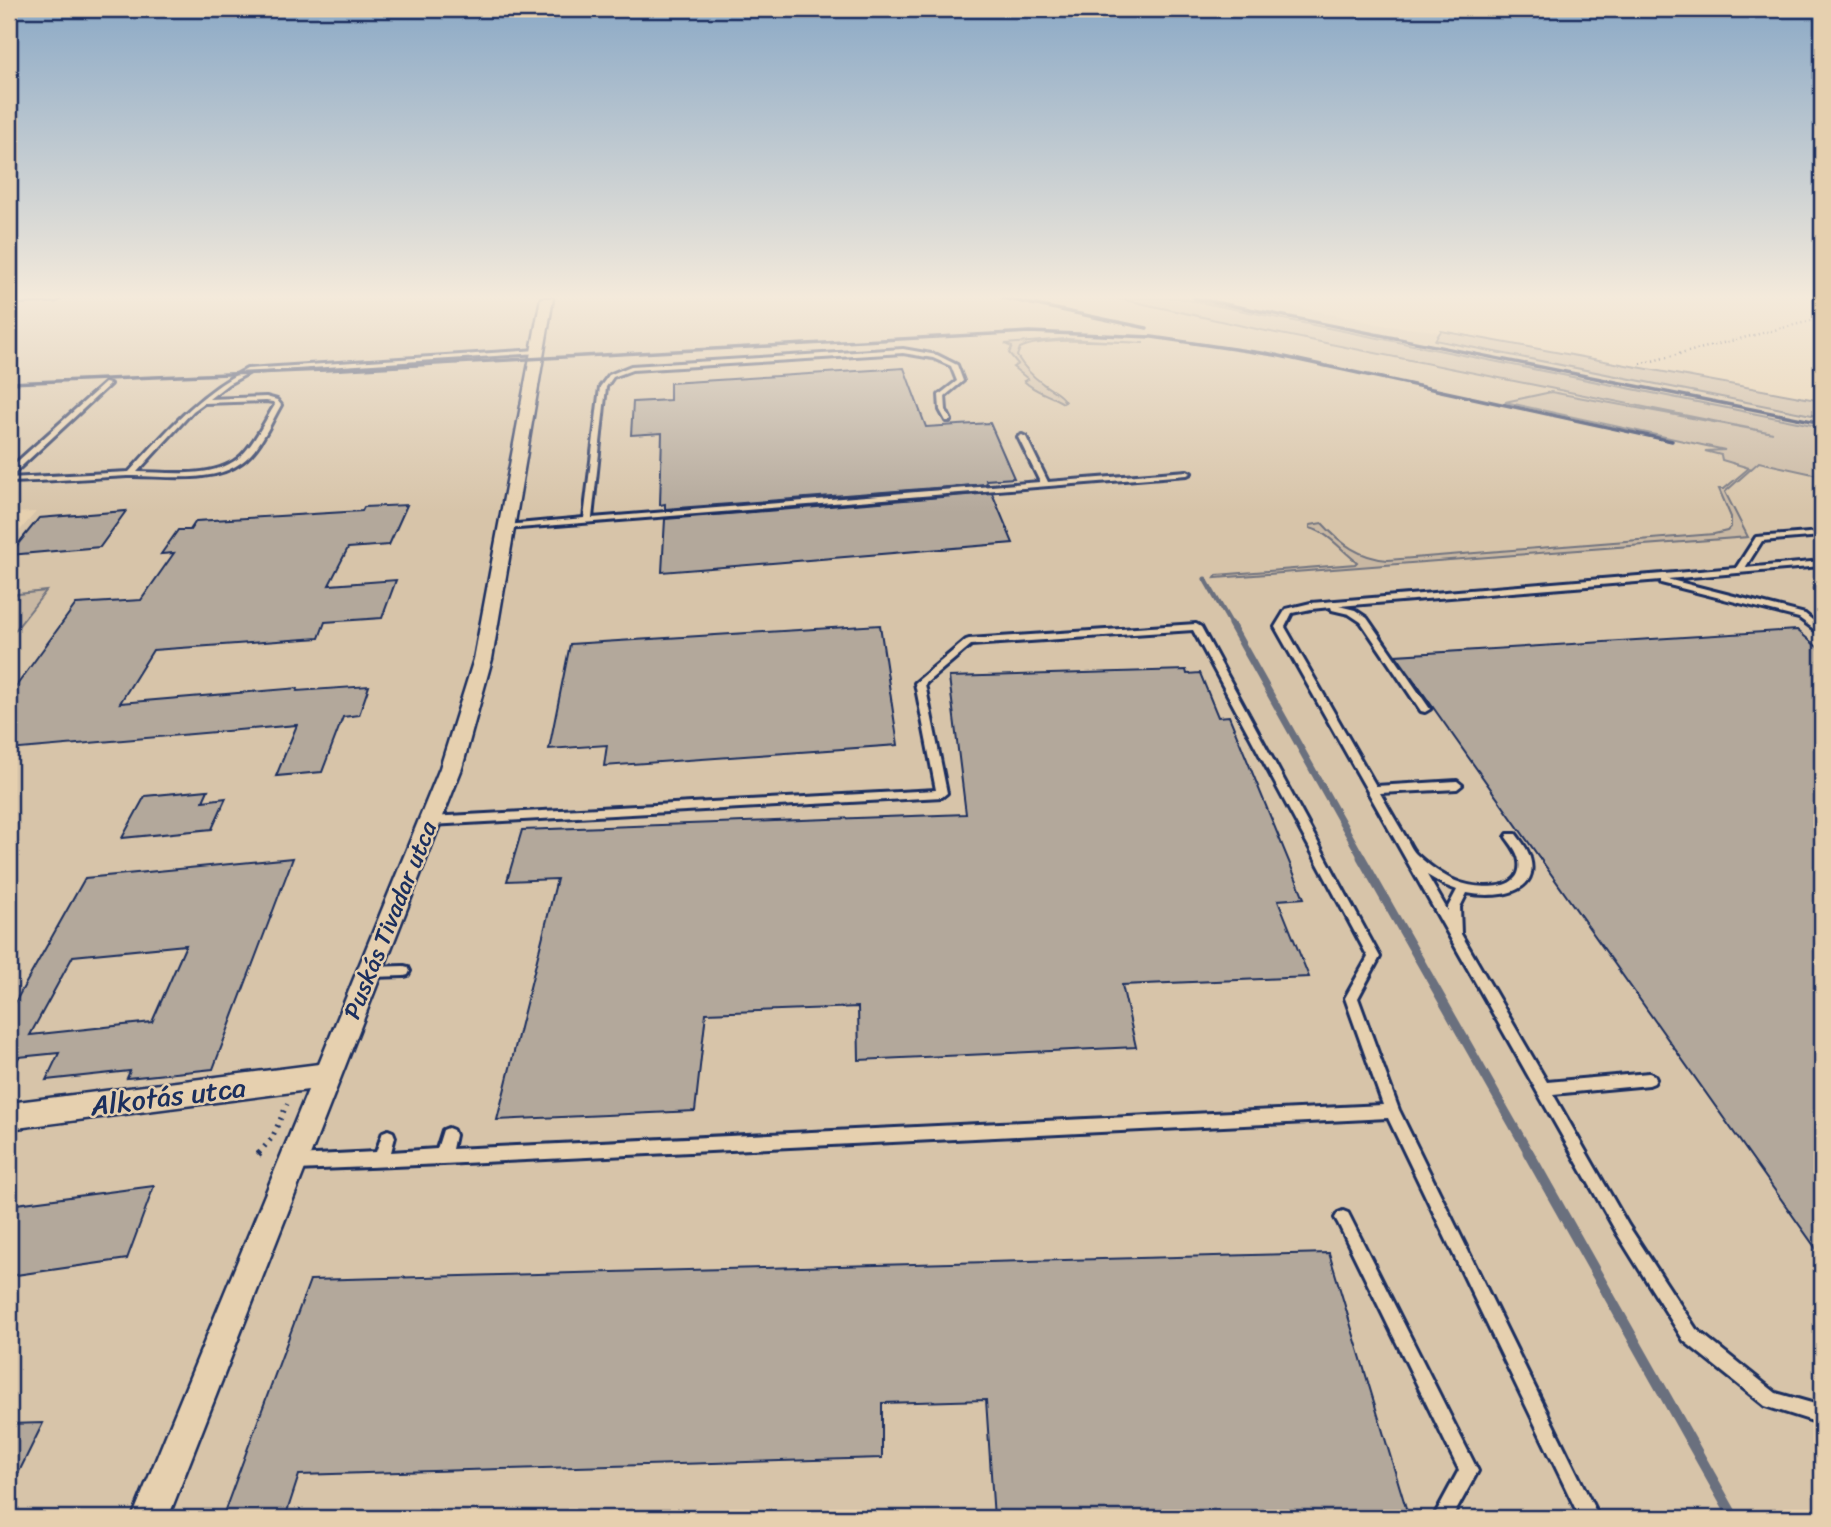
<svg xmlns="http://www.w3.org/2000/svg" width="1831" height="1527" viewBox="0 0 1831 1527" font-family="Sriracha,sans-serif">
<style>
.built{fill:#d7c4a9}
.green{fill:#c9b8a3;stroke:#727480;stroke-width:2}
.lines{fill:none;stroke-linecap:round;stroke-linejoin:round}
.stream-far3{stroke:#6b6f7e;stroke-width:5}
.stream-far2{stroke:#6b6f7e;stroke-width:7}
.stream-far1{stroke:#6b6f7e;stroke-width:9}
.stream{stroke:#6b6f7e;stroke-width:11}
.building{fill:#b3a89b;stroke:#1b2f5e;stroke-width:2;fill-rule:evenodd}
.lane-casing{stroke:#1b2f5e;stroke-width:6}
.street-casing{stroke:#1b2f5e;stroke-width:5}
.path-far2{stroke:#1b2f5e;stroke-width:2.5;stroke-dasharray:1 3.5;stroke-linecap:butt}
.path-far1{stroke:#1b2f5e;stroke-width:5;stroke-dasharray:2 6;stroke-linecap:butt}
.path{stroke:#1b2f5e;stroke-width:7;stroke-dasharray:2.5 8;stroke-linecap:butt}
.lane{fill:#e6d0af;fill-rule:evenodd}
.street{fill:#e6d0af;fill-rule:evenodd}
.rail{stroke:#1b2f5e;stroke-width:3.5}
.labels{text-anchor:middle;stroke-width:5;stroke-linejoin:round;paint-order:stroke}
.street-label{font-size:24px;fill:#1b2f5e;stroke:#e6d0af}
.near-street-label{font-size:28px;fill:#1b2f5e;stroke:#e6d0af}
</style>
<rect width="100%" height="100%" fill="#e6d0af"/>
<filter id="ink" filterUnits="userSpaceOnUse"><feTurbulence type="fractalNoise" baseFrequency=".0143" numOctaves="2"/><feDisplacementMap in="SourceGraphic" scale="14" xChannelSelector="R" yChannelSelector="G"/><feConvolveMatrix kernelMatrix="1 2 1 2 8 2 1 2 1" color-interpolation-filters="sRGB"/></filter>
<g filter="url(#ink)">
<path class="built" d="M9 298H1252L1387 326 1427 330 1822 403V1518H9V638L45 591 9 595V543L36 512 9 513Z"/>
<path class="green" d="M1117 298H1179L1822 427V476L1759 462 1725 492 1748 537 1215 578 1217 575 1355 564 1357 562C1341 550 1329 533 1310 528V525L1322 523C1341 544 1360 558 1388 560L1714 534 1727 531 1731 527V517L1719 489H1724L1749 468 1722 460 1721 455 1705 451 1725 450 1505 402 1551 392 1773 433 1261 330Z
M1441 331 1822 401V417L1435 340Z
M1066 339 1144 343C1115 342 1044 336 1020 348L1017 356C1024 367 1032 376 1042 383 1050 390 1061 393 1065 402L1063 403C1049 394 1036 393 1024 381L1028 379 1013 367 1018 364 1009 353 1012 347 1005 344Z
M46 591 9 638V595Z"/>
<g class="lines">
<path class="stream-far3" d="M1205 579 1232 626"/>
<path class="stream-far2" d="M1231 624 1362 858"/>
<path class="stream-far1" d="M1361 857 1529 1153"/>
<path class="stream" d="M1528 1152 1734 1518"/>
</g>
<path class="building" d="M904 368 926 427 990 423 1014 478 986 480 987 484 665 509V504L660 505 662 433 631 435 633 402 670 400V383Z
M992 493 1013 543 662 572 665 519Z
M407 505 389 545 348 548 329 585 396 580 382 618 325 622 319 638 153 650 120 703 298 688 297 691 369 686 359 715 343 717 322 772 276 776 297 725 9 750V696L76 604 141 600 174 553 161 554 178 530H190L196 521 362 511 364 507Z
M126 511 100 547 9 555 39 518Z
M880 625 898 745 604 766 607 745 549 749 570 644Z
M1797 630 1822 651V1257L1396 655Z
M1186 670 1187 674 1200 673 1218 717 1229 716 1304 898 1278 900 1309 977 1122 985 1136 1047 859 1060 858 1007 706 1013 695 1111 497 1120 557 879 507 881 522 830 966 814 949 677Z
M208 790 203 801 226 798 212 829 122 838 145 796Z
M293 858 213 1069 127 1078 130 1071 46 1080 59 1053 19 1057 9 1075V1013L85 878ZM186 945 152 1022 30 1035 73 956Z
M154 1186 127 1259 9 1276V1205Z
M1329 1253 1409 1518H994L986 1400 882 1403V1458L299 1475 285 1518H222L310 1280Z
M43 1423 9 1492V1424Z"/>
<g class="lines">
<g class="lane-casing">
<path id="lane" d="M903 349 937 355 957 365 963 381 945 396 946 410 951 420 950 421H946L940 410 939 395 957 381 951 366 933 358 903 353 632 370 613 377 606 387 592 518 1040 482 1018 437 1022 435 1026 437 1048 482 1187 471 1191 473 1187 475 506 529 502 527 506 525 584 518 600 387 609 375 631 366Z
M537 350 539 351V353L250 372 228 384 209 399 266 397 277 400 281 405C270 424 260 449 242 462 211 485 163 475 127 476 87 478 48 481 9 482V478L129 472C165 433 199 393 247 369ZM266 401 273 402 275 405C264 422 256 441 242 455 216 480 169 472 137 472L193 411 204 403Z
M105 383 110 384 12 475H9V469Z
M1822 532V536L1762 541 1745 568 1822 561V566L1667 579 1805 614 1822 628V635L1799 618 1661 583V580L1339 606 1355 610 1367 618 1430 709 1425 712 1421 711 1361 622 1349 614 1332 610 1331 607 1311 609 1292 613 1285 627 1376 786 1457 781 1462 785 1457 789 1380 793C1388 807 1396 821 1405 836 1408 841 1411 849 1416 854 1428 865 1445 878 1461 883 1481 889 1524 892 1519 861 1518 852 1511 844 1506 837L1508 834H1516C1521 841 1528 849 1530 858 1541 896 1491 898 1467 893L1460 907 1461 934 1547 1082 1649 1073 1654 1075 1656 1079 1654 1083 1649 1085 1553 1094 1628 1225 1696 1329 1776 1393 1822 1406V1424L1765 1406 1684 1341 1618 1235 1275 627 1286 609 1311 603 1736 568 1756 537ZM1427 875 1444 885 1457 890 1448 907V911Z
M1196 624 1201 627 1380 957 1358 998 1399 1110 1599 1518H1580L1388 1118 443 1164 295 1170 290 1168 288 1163 290 1158 295 1156 376 1152 383 1132 388 1130 393 1132 395 1137 391 1152 437 1149 443 1130 448 1128 453 1130 455 1135 452 1149 1383 1105 1345 998 1368 957 1193 630 971 645 925 684 947 793 942 797 430 825 426 824 424 821 426 818 430 817 936 790 915 683 966 640 969 639Z
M404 966 408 967 410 971 408 975 404 976 371 977 367 976 365 972 367 968 371 967Z
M1343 1211 1348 1213 1478 1471 1452 1518H1433L1459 1470 1338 1223 1335 1218 1338 1213Z"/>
</g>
<g class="street-casing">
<path id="street" d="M9 298H61L55 301 9 303Z
M541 298H553L492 659 462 768 168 1518H132L308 1090 9 1129V1103L319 1064 440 768 474 659Z"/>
</g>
<path class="path-far2" d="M1640 364 1822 318"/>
<path class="path-far1" d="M259 1153 272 1138 287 1104"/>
<path class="path" d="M258 1155 261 1152"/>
<use href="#lane" class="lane"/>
<use href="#street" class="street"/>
<path class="rail" d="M1003 298 1147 328
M1194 298 1822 423
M1266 353 1672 441
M9 383 325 370 1029 332 1152 337 1275 355"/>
</g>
</g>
<linearGradient id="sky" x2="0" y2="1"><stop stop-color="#8ba9c6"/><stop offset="0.58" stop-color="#f4eadb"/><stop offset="1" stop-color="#f4eadb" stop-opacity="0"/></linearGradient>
<rect width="1831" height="512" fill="url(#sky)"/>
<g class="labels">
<g class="street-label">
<text transform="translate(390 920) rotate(-68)" y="8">Puskás Tivadar utca</text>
</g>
<g class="near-street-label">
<text transform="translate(168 1096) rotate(-7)" y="10">Alkotás utca</text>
</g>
</g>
<rect width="1831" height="1527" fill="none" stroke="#e6d0af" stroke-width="35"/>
<rect x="18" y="18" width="1796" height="1492" fill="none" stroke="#1b2f5e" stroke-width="2.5" filter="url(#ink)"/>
</svg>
